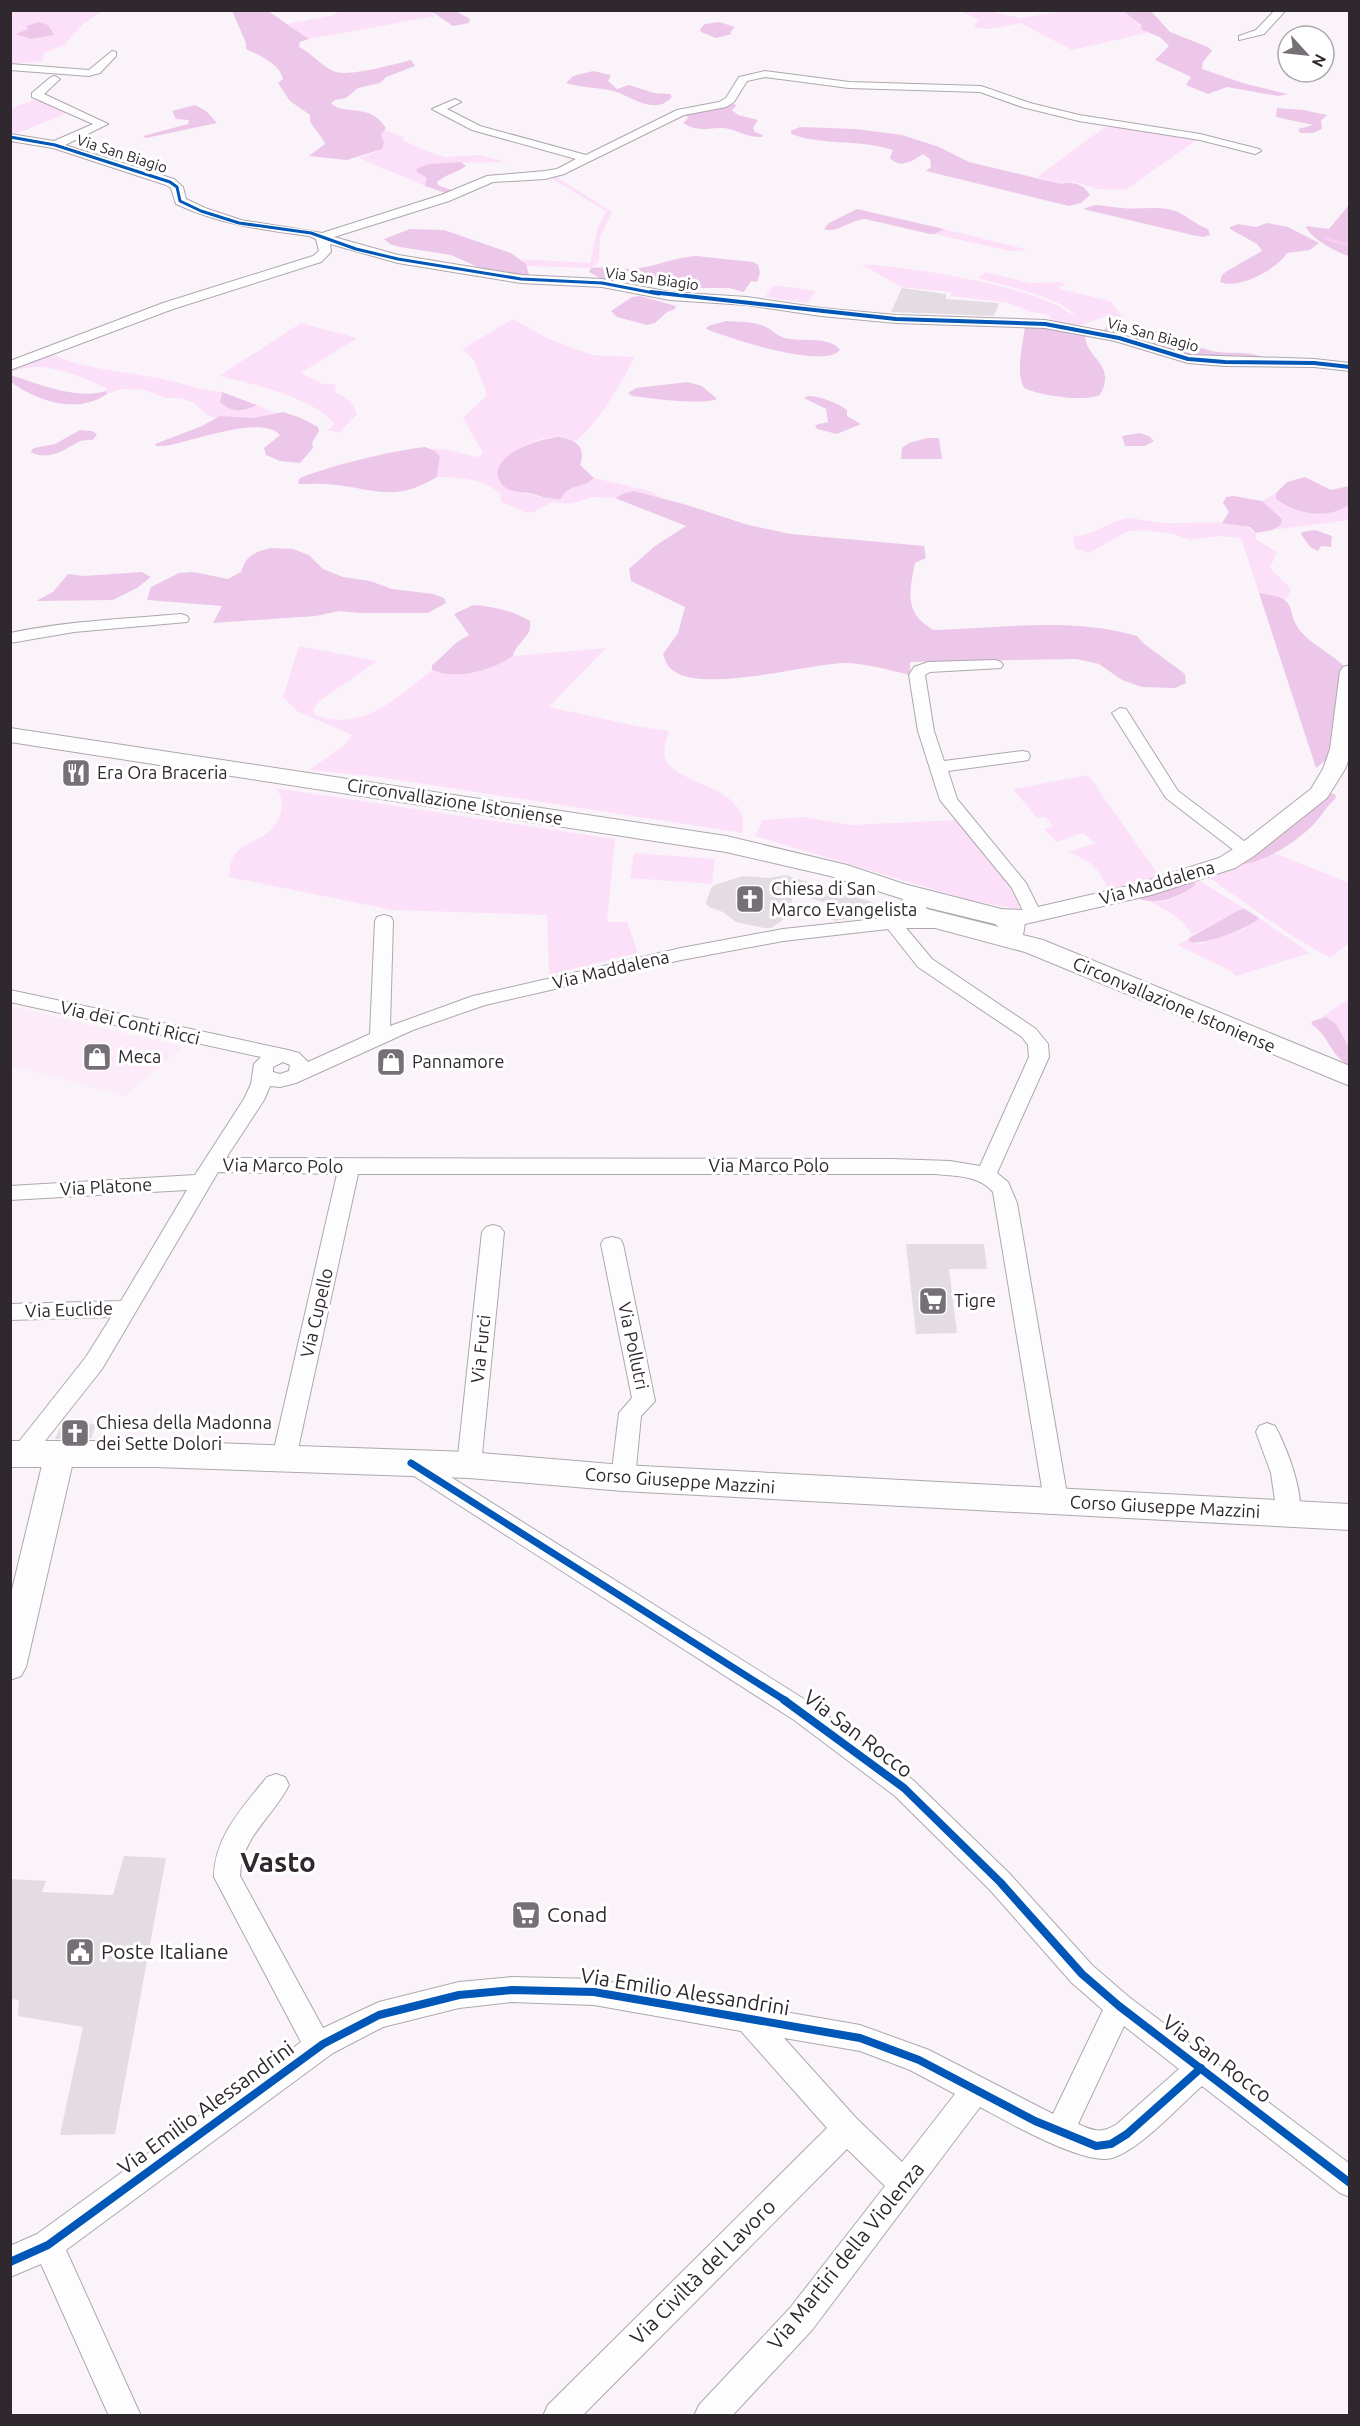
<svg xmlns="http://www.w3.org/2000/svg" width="1360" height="2426" viewBox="0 0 1360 2426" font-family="Ubuntu,sans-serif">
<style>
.built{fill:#fcebf9}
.green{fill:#fce0f9}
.forest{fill:#edc7e9}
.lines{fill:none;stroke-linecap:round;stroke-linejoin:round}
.stream{stroke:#facbf4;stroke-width:3}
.building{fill:#e3dce2}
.minor-casing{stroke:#ada8ad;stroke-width:2}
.tertiary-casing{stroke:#ada8ad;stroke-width:2}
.secondary-casing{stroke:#ada8ad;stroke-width:2}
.minor{fill:#fefdfe;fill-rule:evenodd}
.tertiary{fill:#fefdfe;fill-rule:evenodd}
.secondary{fill:#fefdfe;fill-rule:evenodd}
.cycleway-far3-casing{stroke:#fff;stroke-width:5}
.cycleway-far2-casing{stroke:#fff;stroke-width:6}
.cycleway-far1-casing{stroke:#fff;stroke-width:10}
.cycleway-casing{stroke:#fff;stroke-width:12}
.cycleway-far3{stroke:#0057b8;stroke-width:3}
.cycleway-far2{stroke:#0057b8;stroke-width:4}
.cycleway-far1{stroke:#0057b8;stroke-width:7}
.cycleway{stroke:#0057b8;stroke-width:8}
.labels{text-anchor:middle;stroke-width:6;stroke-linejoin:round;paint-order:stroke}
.far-street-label{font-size:15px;fill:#2f282e;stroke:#fff}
.poi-label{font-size:18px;fill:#2f282e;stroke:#fff;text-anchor:start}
.street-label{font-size:18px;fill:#2f282e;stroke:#fff}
.near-street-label{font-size:21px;fill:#2f282e;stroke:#fff}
.near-poi-label{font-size:21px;fill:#2f282e;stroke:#fff;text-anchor:start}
.near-district-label{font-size:28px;font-weight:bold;fill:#2f282e;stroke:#fff}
</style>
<rect width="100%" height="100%" fill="#faf4fa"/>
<path class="built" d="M10 1006H11L182 1047 125 1096 11 1066Z"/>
<path class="green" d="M11 11H103L84 23 64 45 44 53 43 61 11 64Z
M339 11H425L436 16 309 39 288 24 334 15Z
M961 11H989L1021 18 1063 11H1122L1131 17 1147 33 1072 50 1020 23 989 29 973 28 979 20Z
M38 98 70 112 11 136 10 109Z
M1108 125 1200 138 1125 190 1098 189 1074 182 1061 184 1037 177Z
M385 130 404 137 403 140 423 150 445 157 479 155 506 162 439 163 417 172 427 178 425 186 359 158 382 149 381 135Z
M589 160 558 178 612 212 600 238 599 261 591 268 526 266 521 259 590 263 597 230 606 211 549 177Z
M944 229 1029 250 1009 251 935 234Z
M861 264C909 267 1043 286 1076 318 1070 299 998 284 978 278L985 272 1030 283 1062 282 1065 286H1059L1060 289 1110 301 1124 318 1104 317 1079 326 1053 323 1048 315 1031 312 1009 303 951 296V292L901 287Z
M774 285 816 291 807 303 765 297Z
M513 319 549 339 592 355 634 357C625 379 595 427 576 441 571 439 564 437 558 437 536 436 496 455 499 481L511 490 551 499H561L565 490 590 482 594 478 650 491 662 498 634 492 625 493 615 498 592 497 571 504 552 502 536 511 526 513 501 502 500 493C481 478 459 478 437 477L439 463 430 449C447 447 463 455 480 457L483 453 463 418 487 395 474 360 462 349Z
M301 323 357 338 301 373 323 384H336L335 392C346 398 353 402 357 414L339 433 326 430 331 428 334 423C309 396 254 384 219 376Z
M53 354C76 368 134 373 163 379 183 383 202 391 222 392L220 398 241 411 257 405 275 413 253 418H215L207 415 194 403 180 398H165L146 390 121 389 107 394 106 388C81 376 40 358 13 372L11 370Z
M1276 493V499C1299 510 1325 521 1349 505V520L1272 530 1281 525 1273 512 1262 501Z
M1131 518C1142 520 1153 522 1164 523 1191 525 1236 516 1256 533V539L1277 552 1270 568 1291 589 1286 600 1259 593 1241 538 1219 536 1190 540 1173 534 1145 530 1128 531 1089 553 1075 549 1073 536C1097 536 1109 519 1131 518Z
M299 646 377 661 321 700 313 709 315 715C363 733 397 697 432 670 457 681 492 670 513 656L606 648 549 707 641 727 669 731C667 740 661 753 667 762 680 783 730 785 742 815 743 820 743 828 743 833L379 777 309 770 346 744 352 735 297 711 283 697Z
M1088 775 1160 877 1109 890C1097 867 1093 862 1068 852L1095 843 1083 833 1057 842 1044 829 1053 826 1045 817 1037 818 1013 789Z
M275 788 615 839 607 922H627L638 953 549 975 547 915 392 910 229 877C230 869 230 861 235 854 243 844 257 841 267 833 281 823 288 801 275 788Z
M804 817 850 825 958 820 989 856 1021 902 1018 909 968 900 755 836 763 820Z
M634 853 715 859 712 884 630 878Z
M1274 853 1349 883V943L1330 958 1292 936 1208 877C1230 867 1252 863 1274 853Z
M1195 878 1245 909 1239 910 1192 935C1183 918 1165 910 1149 901 1168 903 1187 896 1195 878Z
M1259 918 1310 953 1236 976 1229 970 1177 945 1189 938V941L1200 944 1242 930Z
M1349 999V1047C1341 1035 1337 1016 1320 1018Z"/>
<path class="forest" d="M1122 10 1151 11 1170 32 1208 47 1212 51 1203 62 1202 69 1246 84 1288 94 1278 96 1227 87 1208 94 1186 85 1191 77 1155 60 1169 46 1160 37 1142 30 1141 25Z
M232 11H268L309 39 300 42 299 47C312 53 319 64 333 71 347 78 394 64 411 60L415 66 386 77 380 83 358 88 346 98 335 100 331 103C344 117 369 101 386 128L381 135 384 142 382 149 347 160 309 156 325 144 324 141 310 122V115L290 101 278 83 283 79C279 63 260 56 246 49V43Z
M422 11H456L470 19 469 23 453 26 434 13Z
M39 22 48 25 54 35 31 39 16 34 28 29 26 26Z
M719 22 735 27 730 32 732 34 716 38 701 32 700 29 705 24Z
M593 71 611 75 608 81 617 89 629 85 654 93 670 94 672 97C654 117 630 95 613 91 597 87 581 88 566 83L573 76Z
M729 103 737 105 732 110 738 115 758 120 753 128 755 132 763 135 762 137C750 138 740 132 730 129 711 125 703 135 683 123L688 118 685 114Z
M195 105 206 111 217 123 146 138 143 136 188 124 189 120 176 119 172 111Z
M1277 108 1303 110 1327 115 1321 121 1322 129 1313 133H1300L1298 129 1313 125 1276 117Z
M800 127 856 129 902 135 939 147 969 162 1061 184C1073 181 1084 184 1090 195L1081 203 1069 206 926 171 931 167 930 159 923 154C913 161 900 169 890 158L893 150C861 139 823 146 791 134V131Z
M461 162 466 166C457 173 448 173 437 182L438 185 456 192 451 195 425 186 427 178 417 172 416 169 429 164Z
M1095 205C1105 205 1113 208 1123 208 1140 210 1158 205 1175 211 1186 215 1195 224 1208 229L1210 235 1203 237 1192 235 1083 209Z
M1348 206 1350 207 1349 256C1339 254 1308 237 1306 226L1329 229Z
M857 209 944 229 935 234H930L865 219C850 220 836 234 824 229L829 223Z
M1267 223 1288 227 1319 243 1310 250 1287 253C1277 269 1239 290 1220 282L1222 275 1227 271 1262 251 1257 244 1230 229V227L1238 224 1256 227Z
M410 229 444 230 511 253 526 264 529 275 526 277 482 269 451 255 400 247 390 244 384 239Z
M696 256 753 262 758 265 760 273 757 282 751 281 744 292 729 288H701L694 282 667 279 652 284 638 277 603 280 589 272 591 268C607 266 623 271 640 268 659 265 676 257 696 256Z
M640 296 676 306 675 309 667 312 655 323 647 325 617 317 611 311 632 297Z
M726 321C738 322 752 321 764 326 773 330 779 338 789 339 804 341 831 337 840 350 824 370 729 338 706 329L708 326Z
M1025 326 1085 331C1083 360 1118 362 1100 395 1083 402 1041 396 1024 388 1015 370 1023 345 1025 326Z
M1114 326C1133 328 1152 329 1170 335 1186 341 1201 350 1218 352 1234 354 1256 350 1268 361L1182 355 1104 330 1107 327Z
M11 375C38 384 77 400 106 391L107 394C77 415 37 401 11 382Z
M688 382 702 386 717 399C700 406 652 398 632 396L628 393 636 388Z
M222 392 257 405C243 412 232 413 220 402Z
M808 396C820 396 838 403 847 410V416L861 424 837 434 817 429 815 425 828 422 826 409 804 398Z
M283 412 301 418 318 427 319 431 312 443 313 448 300 463 280 461 266 455 264 448 280 435C262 414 191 442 165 446H156L155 444 202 426 220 416 253 418Z
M80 430 92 431 97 434 93 440C88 440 82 440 78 442 63 451 48 461 30 452L34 448 55 444Z
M1140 433 1149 436 1154 441 1145 446H1125L1122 436Z
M558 437C575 439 587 446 580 465L594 478C584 489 568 483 561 499H556C546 499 538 495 529 493 523 492 516 492 510 490 504 488 500 483 498 477 493 453 539 439 558 437Z
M927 438H939L942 459H901L902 448 909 443Z
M425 447 435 451 440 457 437 477C395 502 379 490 336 485 324 483 310 484 298 484L300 478C333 465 390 451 425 447Z
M1305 477 1331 490 1349 486V505C1328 520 1296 514 1276 499V493L1287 482Z
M634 491 687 505 748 525 791 534 924 546 926 558 915 563C909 592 904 614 934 630 1001 628 1072 617 1137 636L1143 643 1185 674 1186 683 1175 688 1142 687 1122 680 1099 664 1076 659 910 662V675C889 670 868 664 846 663 808 663 696 697 669 667 666 664 665 658 663 654L678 633 685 607 631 581 629 569 655 546 686 526 615 498 625 493Z
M1234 496 1262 501 1282 519 1281 525 1272 530 1256 533 1250 527 1222 523 1229 512 1223 503 1226 497Z
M1315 530 1332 536 1331 547 1321 546 1318 551 1310 547 1301 534 1302 532Z
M271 548 293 549 309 555 323 569 343 577 370 581 392 589 433 594 444 598 446 603 428 613H359L339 611 316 616 213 623 222 606 147 600 151 587 179 573 193 572 228 579 241 572C246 555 255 552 271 548Z
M142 572 151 577 137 588 113 600 36 601 53 592 68 574 83 576Z
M1259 593C1304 599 1282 610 1302 633 1313 645 1330 653 1343 665L1338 750 1316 768Z
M473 605C492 606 514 611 530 621 533 637 516 642 513 656 492 670 457 681 432 670V665C447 654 452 643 469 635L454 614Z
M1327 792 1336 795 1335 799C1326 807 1321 817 1313 825 1294 844 1261 865 1234 865Z
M1195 878V885C1177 899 1154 907 1132 896Z
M1245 909 1259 918C1250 928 1199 948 1189 941V938L1239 910Z
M1326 1017 1336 1024 1349 1047V1065C1329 1055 1330 1036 1311 1024L1313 1021Z"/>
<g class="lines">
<path class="stream" d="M1325 238 1350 246"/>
</g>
<path class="building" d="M902 288 946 294V299L999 303 994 316 891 312Z
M785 875 869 901 881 908 870 915 834 921 827 913V903L794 894 789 910 783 920 771 928H764L736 922 723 912 709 907 706 903 711 888 715 885 743 876 769 878Z
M906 1244H984L987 1269H949L957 1333 916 1334Z
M63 1422 96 1424 91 1439H55Z
M124 1856 166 1858 115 2134 60 2135 83 2027 18 2016 19 2000 10 1999V1879L46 1881 42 1892 113 1895Z"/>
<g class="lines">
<g class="minor-casing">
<path id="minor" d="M1275 10H1286L1264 34 1239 40V36L1256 30Z
M112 51 116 52V56L100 73 89 76 10 70V64L89 70Z
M765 71 849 82 981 86 1030 103 1079 115 1200 134 1259 149 1261 151 1255 154 1200 140 1079 121 1022 107 980 92 849 88 765 77 747 81 734 102 726 107 684 115 564 174 545 179 493 182 449 201 334 237 398 255 521 275 602 279 670 292 747 297 821 308 896 315 1045 320 1119 334 1189 355 1314 359 1350 363V371L1314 367 1225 366 1188 363 1115 341 1045 328 896 323 821 316 747 305 670 300 602 287 521 283 398 263 330 244 331 252 321 262 173 309 10 370V361L163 303 313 256 319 251 316 239 309 236C262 230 219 224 176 204L171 188 166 185 53 148 10 141V134L54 141 93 124 32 97V93L51 77 55 76 60 79 44 94 108 124 65 145 174 179 183 187 186 199 205 208 241 220 322 233 441 195 487 176 545 171 557 169 576 159 472 130 432 109 455 99 461 102 447 109 480 126 586 155 677 110 719 102 726 98 739 77Z
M181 614 187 616 189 619 187 622 74 632 10 643V633C67 621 124 619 181 614Z
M995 660 1001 662 1003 665 1001 668 930 672 925 675 934 731 944 761 1022 751 1028 752 1030 756 1028 760 1022 761 948 771 957 799 1026 883 1042 915 1039 919H1027L1012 888 940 800 918 731 909 675 914 667 928 662Z
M1120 708 1126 709 1178 791 1252 847 1255 851 1252 855H1240L1166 798 1112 713Z
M384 915 391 917 393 921 390 1026 473 996 681 948 783 929 904 916 951 920 953 924 951 928H906L932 959 1036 1029 1048 1044 1049 1057 997 1173 1008 1182 1017 1203 1068 1500 1064 1506 1056 1509 1048 1506 1044 1500 993 1192C979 1175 954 1176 934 1174H358L296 1458 292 1464 284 1467 276 1464 272 1458 337 1174 218 1172 102 1369 30 1460 22 1463 14 1460 10 1454 14 1448 86 1357 111 1317 10 1320V1304L121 1301 187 1190 10 1200V1186L195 1175 244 1099 251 1084 254 1064 261 1057 10 1002V990L288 1050 299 1053 308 1062 370 1034 375 921 377 917ZM888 929 918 967 1022 1037 1028 1045 1029 1057 980 1166 950 1161 891 1159 226 1158 264 1100 270 1086 280 1087 296 1083 413 1030 485 1005 681 960 783 941ZM283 1062 290 1065 289 1071 280 1074 273 1072V1067Z
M493 1225 500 1227 504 1232 481 1465 477 1471 469 1474 461 1471 457 1465 482 1232 486 1227Z
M612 1237 620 1239 623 1244 655 1401 641 1416 635 1478 631 1484 623 1487 615 1484 611 1478 619 1413 632 1398 601 1244 604 1239Z
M1267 1423 1275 1426C1286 1446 1308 1500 1297 1521L1289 1523 1281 1521 1277 1514 1271 1473 1256 1432 1259 1426Z
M411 1454 419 1457 812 1704 913 1780 1010 1874 1092 1965 1129 1997 1350 2164V2197L1340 2193 1202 2086C1179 2106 1140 2150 1112 2158 1084 2166 1008 2122 980 2107L812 2330 732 2416H694L699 2405 790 2308 885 2186 847 2149 582 2416H543L548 2405 827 2128 741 2031 594 2005 512 2002 459 2008 383 2027 333 2053 66 2250 141 2416H109L41 2264 10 2277V2246L37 2234 301 2042 214 1877C214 1837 243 1807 267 1777L276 1774 285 1777 289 1785C273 1817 241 1837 240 1876L323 2028 379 2002 459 1982 512 1977 594 1979 860 2025 929 2050 1053 2114 1103 2010 1072 1983 990 1890 895 1796 794 1720 403 1469 399 1463 403 1457ZM1124 2026 1179 2069 1117 2124C1101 2134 1094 2131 1078 2124ZM784 2038 860 2051 910 2070 955 2094 902 2162 857 2119Z"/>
</g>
<g class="tertiary-casing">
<path id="tertiary" d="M1350 665V756L1345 769 1327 798 1254 856 1235 868 1151 895 1025 924 988 921 984 916 988 911 996 909 1025 910 1137 884 1219 858 1238 846 1311 789 1323 769 1330 749 1340 671 1343 667Z
M60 1442 71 1445 75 1453 26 1667 21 1676 10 1680V1598L45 1453 49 1445Z"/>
</g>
<g class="secondary-casing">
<path id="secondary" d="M10 728 726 836 847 865 904 884 1013 912 1025 923 1023 935 1043 940 1350 1066V1086L1025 952 909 921 898 909 903 899 830 876 726 852 10 742ZM925 907 995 924 999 927 927 909Z
M10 1441H155L469 1452 623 1465 1350 1504V1530L623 1491 469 1478 155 1467H10Z"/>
</g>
<use href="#minor" class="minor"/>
<use href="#tertiary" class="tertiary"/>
<use href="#secondary" class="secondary"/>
<g class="cycleway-far3-casing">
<path id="cycleway-far3" d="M10 137 55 145 170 182 177 187 180 201 201 211 239 223 311 233 356 249 398 259 521 279 602 283 659 294"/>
</g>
<g class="cycleway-far2-casing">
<path id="cycleway-far2" d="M651 292 896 319 1045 324 1119 338 1188 359 1225 362 1314 363 1350 367"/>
</g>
<g class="cycleway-far1-casing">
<path id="cycleway-far1" d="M411 1463 786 1701"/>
</g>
<g class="cycleway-casing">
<path id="cycleway" d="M784 1700 904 1788 1000 1882 1082 1974 1119 2006 1350 2183
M10 2262 48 2245 323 2044 379 2015 459 1995 512 1990 594 1992 860 2038 919 2060 1035 2121 1096 2146 1111 2144 1127 2134 1201 2068"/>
</g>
<use href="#cycleway-far3" class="cycleway-far3"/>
<use href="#cycleway-far2" class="cycleway-far2"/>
<use href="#cycleway-far1" class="cycleway-far1"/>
<use href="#cycleway" class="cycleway"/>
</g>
<defs>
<g id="restaurant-square" transform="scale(1.5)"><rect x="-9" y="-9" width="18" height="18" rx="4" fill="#766f75" stroke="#fff"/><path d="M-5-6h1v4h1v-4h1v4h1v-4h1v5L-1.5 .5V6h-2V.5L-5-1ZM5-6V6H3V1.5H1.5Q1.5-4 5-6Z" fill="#fff"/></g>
<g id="church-square" transform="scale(1.5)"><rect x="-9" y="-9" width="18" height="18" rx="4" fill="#766f75" stroke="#fff"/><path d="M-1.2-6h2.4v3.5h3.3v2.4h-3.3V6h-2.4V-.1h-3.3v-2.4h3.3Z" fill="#fff"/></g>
<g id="shop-square" transform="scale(1.5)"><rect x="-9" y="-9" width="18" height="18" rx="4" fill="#766f75" stroke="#fff"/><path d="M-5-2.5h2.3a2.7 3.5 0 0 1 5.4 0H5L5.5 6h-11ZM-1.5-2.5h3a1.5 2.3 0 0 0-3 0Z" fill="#fff"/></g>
<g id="supermarket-square" transform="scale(1.5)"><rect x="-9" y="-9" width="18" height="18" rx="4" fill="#766f75" stroke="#fff"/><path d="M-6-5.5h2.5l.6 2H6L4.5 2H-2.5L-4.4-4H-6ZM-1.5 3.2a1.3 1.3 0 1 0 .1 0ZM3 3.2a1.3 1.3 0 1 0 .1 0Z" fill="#fff"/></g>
<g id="civic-square" transform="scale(1.5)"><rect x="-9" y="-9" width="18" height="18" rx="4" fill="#766f75" stroke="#fff"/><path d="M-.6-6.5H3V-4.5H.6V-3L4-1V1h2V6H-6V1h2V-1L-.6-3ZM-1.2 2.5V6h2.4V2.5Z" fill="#fff"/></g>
</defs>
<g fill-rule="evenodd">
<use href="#restaurant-square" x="76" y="773"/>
<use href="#church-square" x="750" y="899"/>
<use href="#shop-square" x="97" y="1057"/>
<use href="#shop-square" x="391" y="1062"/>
<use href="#supermarket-square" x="933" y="1301"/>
<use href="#church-square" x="75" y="1433"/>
<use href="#supermarket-square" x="526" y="1915"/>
<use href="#civic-square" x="80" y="1952"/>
</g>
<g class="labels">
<g class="far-street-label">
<text transform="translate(122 154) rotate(18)" y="5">Via San Biagio</text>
<text transform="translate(652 279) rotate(8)" y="5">Via San Biagio</text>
<text transform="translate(1153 335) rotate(15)" y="5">Via San Biagio</text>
</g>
<g class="poi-label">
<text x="97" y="779">Era Ora Braceria</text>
<text x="771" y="895">Chiesa di San<tspan x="771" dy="21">Marco Evangelista</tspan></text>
<text x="118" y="1063">Meca</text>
<text x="412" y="1068">Pannamore</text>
<text x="954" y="1307">Tigre</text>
<text x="96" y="1429">Chiesa della Madonna<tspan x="96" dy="21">dei Sette Dolori</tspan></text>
</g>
<g class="street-label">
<text transform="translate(455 802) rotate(9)" y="6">Circonvallazione Istoniense</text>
<text transform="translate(1157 883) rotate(-16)" y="6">Via Maddalena</text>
<text transform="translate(611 970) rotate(-13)" y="6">Via Maddalena</text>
<text transform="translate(1174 1005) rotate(23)" y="6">Circonvallazione Istoniense</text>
<text transform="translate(130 1023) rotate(13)" y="6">Via dei Conti Ricci</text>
<text transform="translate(283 1166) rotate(1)" y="6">Via Marco Polo</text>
<text x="769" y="1172">Via Marco Polo</text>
<text transform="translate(106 1187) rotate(-3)" y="6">Via Platone</text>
<text transform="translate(69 1310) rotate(-2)" y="6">Via Euclide</text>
<text transform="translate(317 1313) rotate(-77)" y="6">Via Cupello</text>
<text transform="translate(633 1346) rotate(78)" y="6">Via Pollutri</text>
<text transform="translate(481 1349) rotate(-84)" y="6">Via Furci</text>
<text transform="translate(680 1481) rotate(4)" y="6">Corso Giuseppe Mazzini</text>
<text transform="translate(1165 1507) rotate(3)" y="6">Corso Giuseppe Mazzini</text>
</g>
<g class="near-street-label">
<text transform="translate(858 1734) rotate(37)" y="7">Via San Rocco</text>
<text transform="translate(685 1992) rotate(9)" y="7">Via Emilio Alessandrini</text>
<text transform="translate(1217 2059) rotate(37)" y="7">Via San Rocco</text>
<text transform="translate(206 2108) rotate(-36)" y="7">Via Emilio Alessandrini</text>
<text transform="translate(846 2256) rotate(-51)" y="7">Via Martiri della Violenza</text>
<text transform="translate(703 2272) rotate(-45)" y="7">Via Civiltà del Lavoro</text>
</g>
<g class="near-poi-label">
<text x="547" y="1922">Conad</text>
<text x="101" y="1959">Poste Italiane</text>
</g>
<g class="near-district-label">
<text x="278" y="1872">Vasto</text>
</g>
</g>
<rect width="1360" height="2426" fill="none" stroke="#2f282e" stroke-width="24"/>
<g transform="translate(1306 54) rotate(117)"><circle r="28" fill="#ffffff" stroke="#aca9ab" stroke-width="1.5"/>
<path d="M0-4.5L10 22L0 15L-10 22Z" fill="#766f75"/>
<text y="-9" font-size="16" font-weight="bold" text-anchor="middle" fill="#2f282e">N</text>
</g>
</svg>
